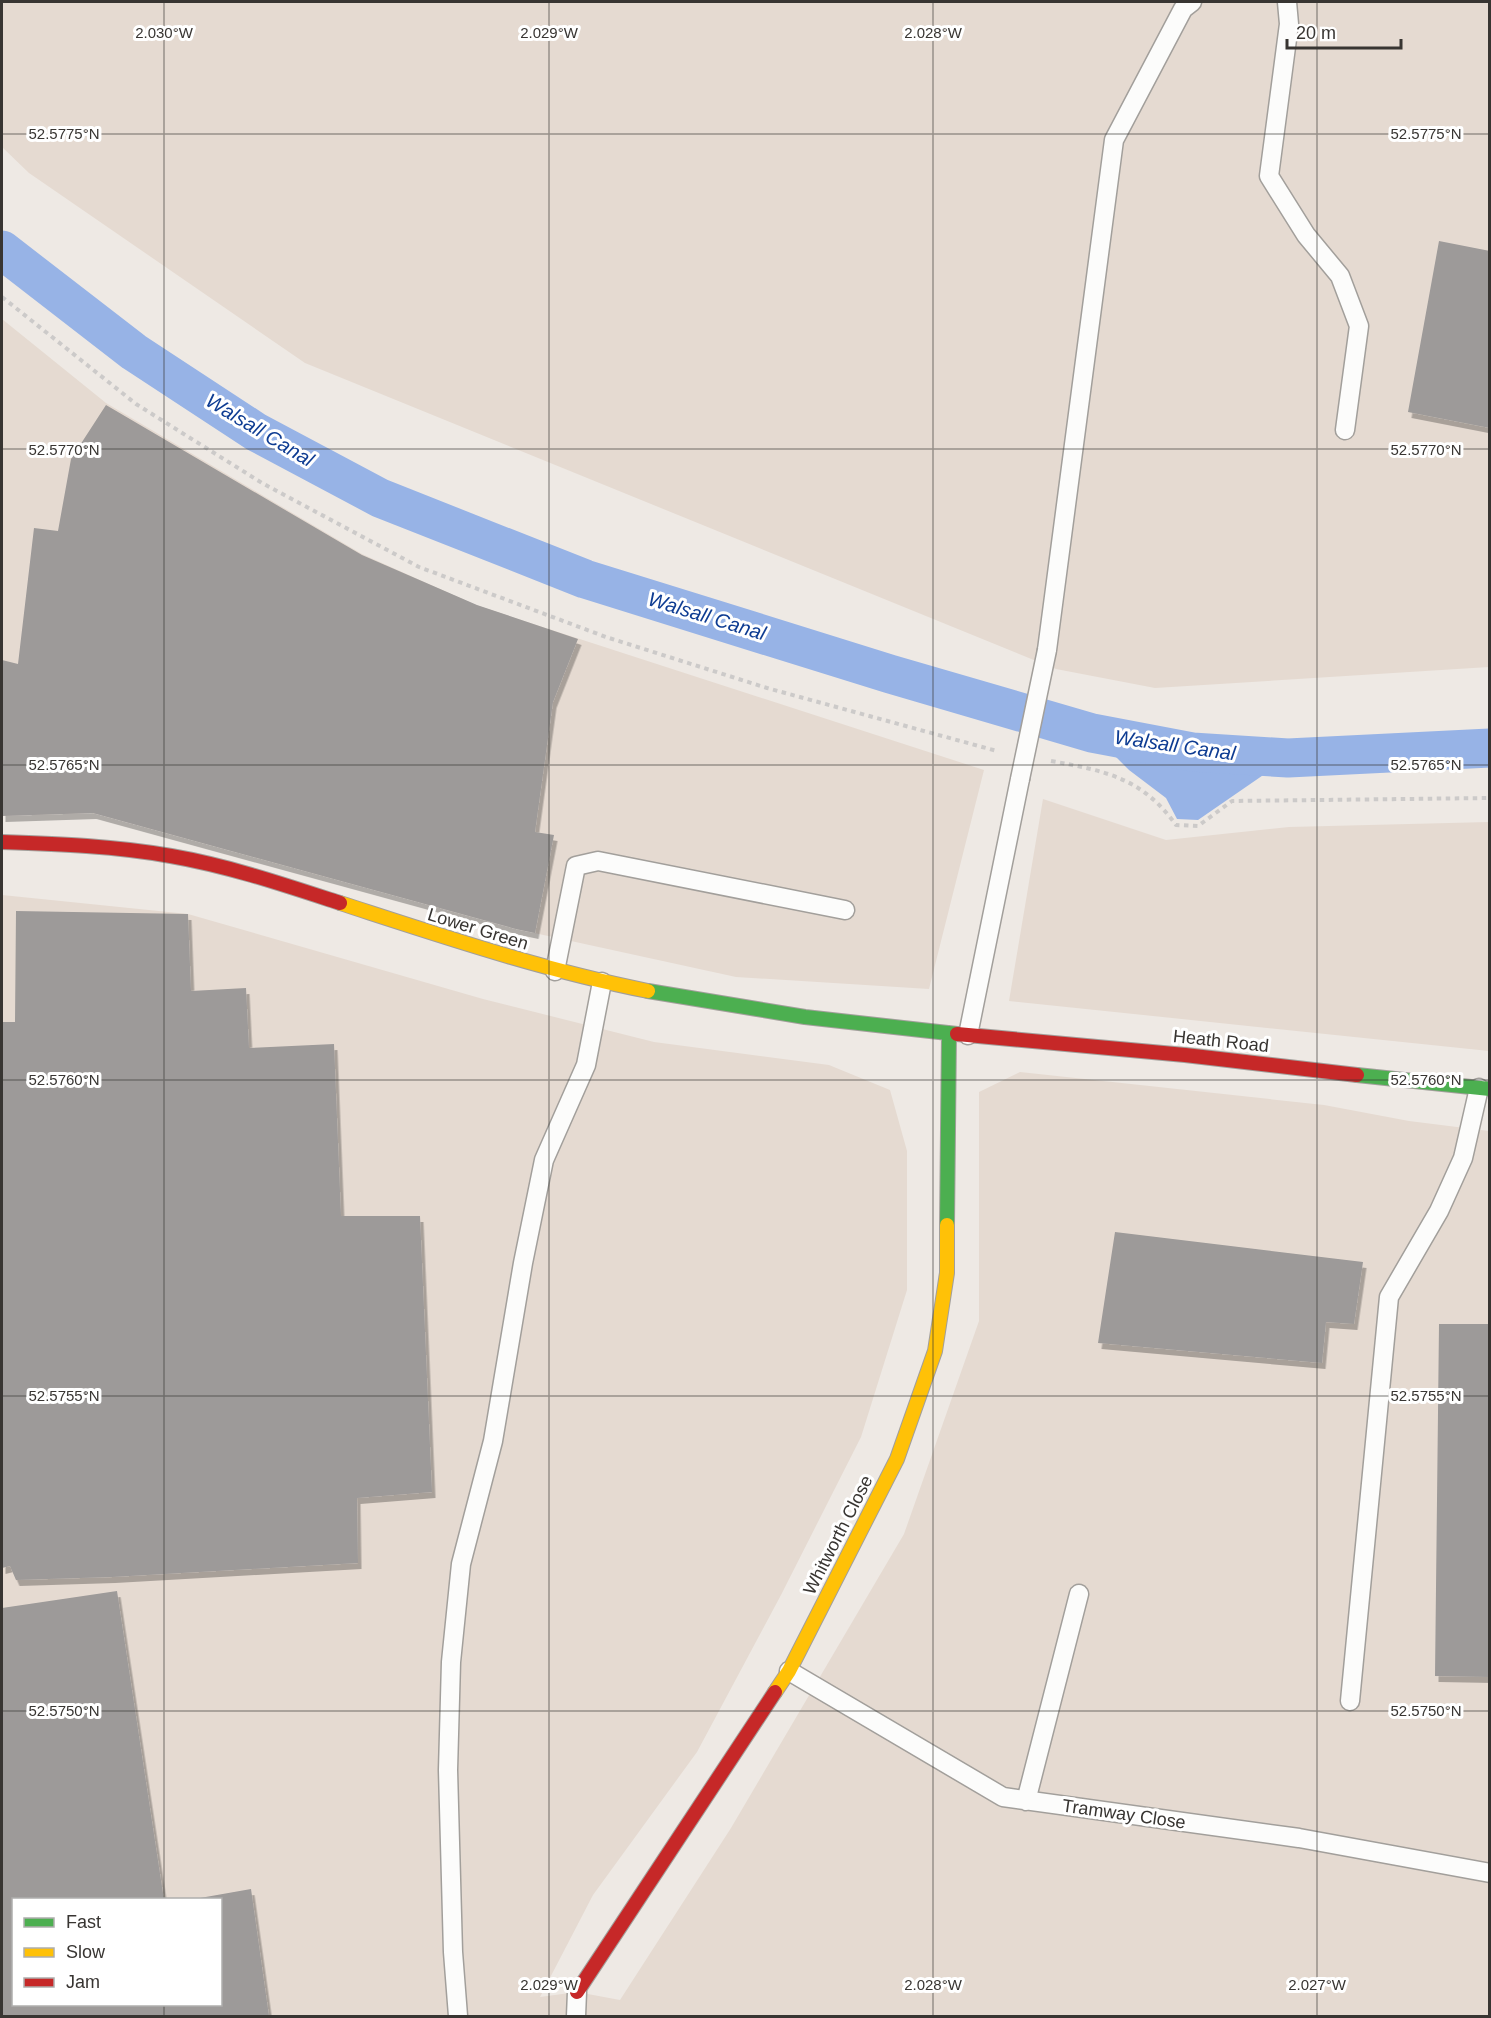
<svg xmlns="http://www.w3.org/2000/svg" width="1491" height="2018" viewBox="0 0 1491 2018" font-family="Arial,sans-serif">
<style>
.built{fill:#e5dad1;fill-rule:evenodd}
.water{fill:#97b3e6}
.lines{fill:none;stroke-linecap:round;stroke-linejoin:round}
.canal{stroke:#97b3e6;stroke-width:39}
.building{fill:#9d9a99;filter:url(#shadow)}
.lane-casing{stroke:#a29f9b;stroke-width:21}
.fast-casing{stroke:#a29f9b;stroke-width:16}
.slow-casing{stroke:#a29f9b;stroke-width:16}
.jam-casing{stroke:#a29f9b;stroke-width:16}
.path{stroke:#cccac9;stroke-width:4;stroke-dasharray:4.5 4.5;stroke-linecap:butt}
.lane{stroke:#fcfcfb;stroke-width:18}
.fast{stroke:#4caf50;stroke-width:14}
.slow{stroke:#ffc107;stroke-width:14}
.jam{stroke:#c62828;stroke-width:14}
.lane-bridge-casing{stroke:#a29f9b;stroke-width:21;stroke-linecap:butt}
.lane-bridge{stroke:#fcfcfb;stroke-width:18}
.ticks{fill:none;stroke:#383532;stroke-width:1.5;stroke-opacity:0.45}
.labels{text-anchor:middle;stroke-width:6;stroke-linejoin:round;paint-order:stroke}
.street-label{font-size:18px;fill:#383532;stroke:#fff}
.water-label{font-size:20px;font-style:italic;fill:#0e3c92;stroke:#fff}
.ticks-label{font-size:15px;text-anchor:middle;fill:#383532;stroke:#fff;stroke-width:6;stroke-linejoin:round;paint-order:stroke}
</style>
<defs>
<filter id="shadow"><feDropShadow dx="3.5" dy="6" stdDeviation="0" flood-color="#0004"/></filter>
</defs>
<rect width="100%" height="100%" fill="#eee9e4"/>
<path class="built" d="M2 2H1489V667L1155 688 1056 669 305 363 29 173 2 147Z
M2 319 106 403 362 554 478 606 984 770 929 989 736 977 516 929 93 813 2 816Z
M1043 799 1166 840 1289 827 1489 822V1051L1009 1001Z
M2 895 188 914 483 999 654 1042 829 1065 890 1090 907 1151V1290L861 1437 781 1595 697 1752 593 1895 540 1997 577 1992 620 2000 731 1828 904 1534 979 1321V1092L1020 1072 1324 1105 1409 1121 1489 1131V2016H2ZM14 1900H220V2004H14Z"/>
<path class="water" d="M1092 733 1192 752 1288 758 1198 820 1177 819 1166 798 1129 770Z"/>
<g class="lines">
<path class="canal" d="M2 250 134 352 256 432 380 498 585 579 890 674 1092 733 1192 752 1288 758 1490 748"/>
</g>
<path class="building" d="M1439 241 1490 251V428L1408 412Z
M106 405 362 555 477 605 578 639 553 702 535 832 554 835 535 933 516 929 93 813 2 816V660L18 664 34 528 58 531 71 459Z
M16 911 188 914 191 991 246 988 249 1048 334 1044 341 1216H420L432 1492 357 1498 358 1563 112 1577 16 1580 10 1566 2 1568V1022H15Z
M1115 1232 1363 1262 1354 1324 1326 1322 1322 1363 1098 1343Z
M1439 1324H1490V1677L1435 1676Z
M117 1591 164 1900H14V2004H220V1900L200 1898 251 1889 269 2016H2V1608Z"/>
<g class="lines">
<g class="lane-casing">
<path id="lane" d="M1287 2 1289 24 1269 176 1306 235 1340 276 1359 326 1345 430
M1047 650 1114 140 1183 9 1192 2
M555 971 576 866 598 861 845 910
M968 1035 1020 779
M789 1671 1003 1797 1299 1838 1490 1873
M1350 1701 1389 1297 1439 1211 1463 1158 1479 1088
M1026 1801 1079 1594
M458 2016 453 1952 448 1770 451 1662 461 1564 493 1441 523 1263 544 1160 586 1065 602 982
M576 2016 577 1992"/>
</g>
<g class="fast-casing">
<path id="fast" d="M648 991 805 1017 957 1034
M1357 1075 1490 1089
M947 1225 949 1033"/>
</g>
<g class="slow-casing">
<path id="slow" d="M340 903C442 936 542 970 648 991
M775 1692 789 1671 897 1459 935 1351 947 1273V1225"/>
</g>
<g class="jam-casing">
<path id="jam" d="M2 842C59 844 115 846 171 856 229 866 285 885 340 903
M957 1034 1185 1055 1357 1075
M577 1992 775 1692"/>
</g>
<path class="path" d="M2 297 136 404 262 483 419 567 606 637 767 688 997 751
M1051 761C1106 771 1142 778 1176 825L1198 826 1232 801 1490 798"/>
<use href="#lane" class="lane"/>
<use href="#fast" class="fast"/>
<use href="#slow" class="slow"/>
<use href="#jam" class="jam"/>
<g class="lane-bridge-casing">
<path id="lane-bridge" d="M1020 779 1047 650"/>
</g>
<use href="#lane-bridge" class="lane-bridge"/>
</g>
<path class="ticks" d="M164 2V1900M549 2V2016M933 2V2016M1317 2V2016M2 134H1490M2 449H1490M2 765H1490M2 1080H1490M2 1396H1490M2 1711H1490M164 2004V2016"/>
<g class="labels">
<g class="street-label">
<text transform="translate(478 929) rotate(17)" y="6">Lower Green</text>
<text transform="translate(1221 1041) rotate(6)" y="6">Heath Road</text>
<text transform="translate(838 1535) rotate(-63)" y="6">Whitworth Close</text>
<text transform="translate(1124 1814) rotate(8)" y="6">Tramway Close</text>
</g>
<g class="water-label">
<text transform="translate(260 430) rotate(31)" y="7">Walsall Canal</text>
<text transform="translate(707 616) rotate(17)" y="7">Walsall Canal</text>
<text transform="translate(1175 745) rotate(8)" y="7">Walsall Canal</text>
</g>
</g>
<g class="ticks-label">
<text x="164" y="38">2.030°W</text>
<text x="549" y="38">2.029°W</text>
<text x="933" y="38">2.028°W</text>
<text x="64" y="139">52.5775°N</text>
<text x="1426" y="139">52.5775°N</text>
<text x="64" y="455">52.5770°N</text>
<text x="1426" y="455">52.5770°N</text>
<text x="64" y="770">52.5765°N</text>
<text x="1426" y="770">52.5765°N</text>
<text x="64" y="1085">52.5760°N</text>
<text x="1426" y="1085">52.5760°N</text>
<text x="64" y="1401">52.5755°N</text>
<text x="1426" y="1401">52.5755°N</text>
<text x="64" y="1716">52.5750°N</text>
<text x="1426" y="1716">52.5750°N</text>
<text x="549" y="1990">2.029°W</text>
<text x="933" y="1990">2.028°W</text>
<text x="1317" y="1990">2.027°W</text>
</g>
<rect width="1491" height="2018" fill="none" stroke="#383532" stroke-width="6"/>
<rect x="12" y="1898" width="210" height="108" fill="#ffffff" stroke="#afaead" stroke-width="1.5"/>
<rect x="24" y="1918" width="30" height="9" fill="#4caf50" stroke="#afaead" stroke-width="1.5"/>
<text x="66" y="1928" font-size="18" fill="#383532">Fast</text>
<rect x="24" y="1948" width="30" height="9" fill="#ffc107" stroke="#afaead" stroke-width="1.5"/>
<text x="66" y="1958" font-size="18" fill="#383532">Slow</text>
<rect x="24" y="1978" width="30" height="9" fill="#c62828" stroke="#afaead" stroke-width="1.5"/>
<text x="66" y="1988" font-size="18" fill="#383532">Jam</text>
<path d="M1287 39v9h114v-9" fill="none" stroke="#383532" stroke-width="3"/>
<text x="1296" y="39" font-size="18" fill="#383532" stroke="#ffffff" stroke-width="4.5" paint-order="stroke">20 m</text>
</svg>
